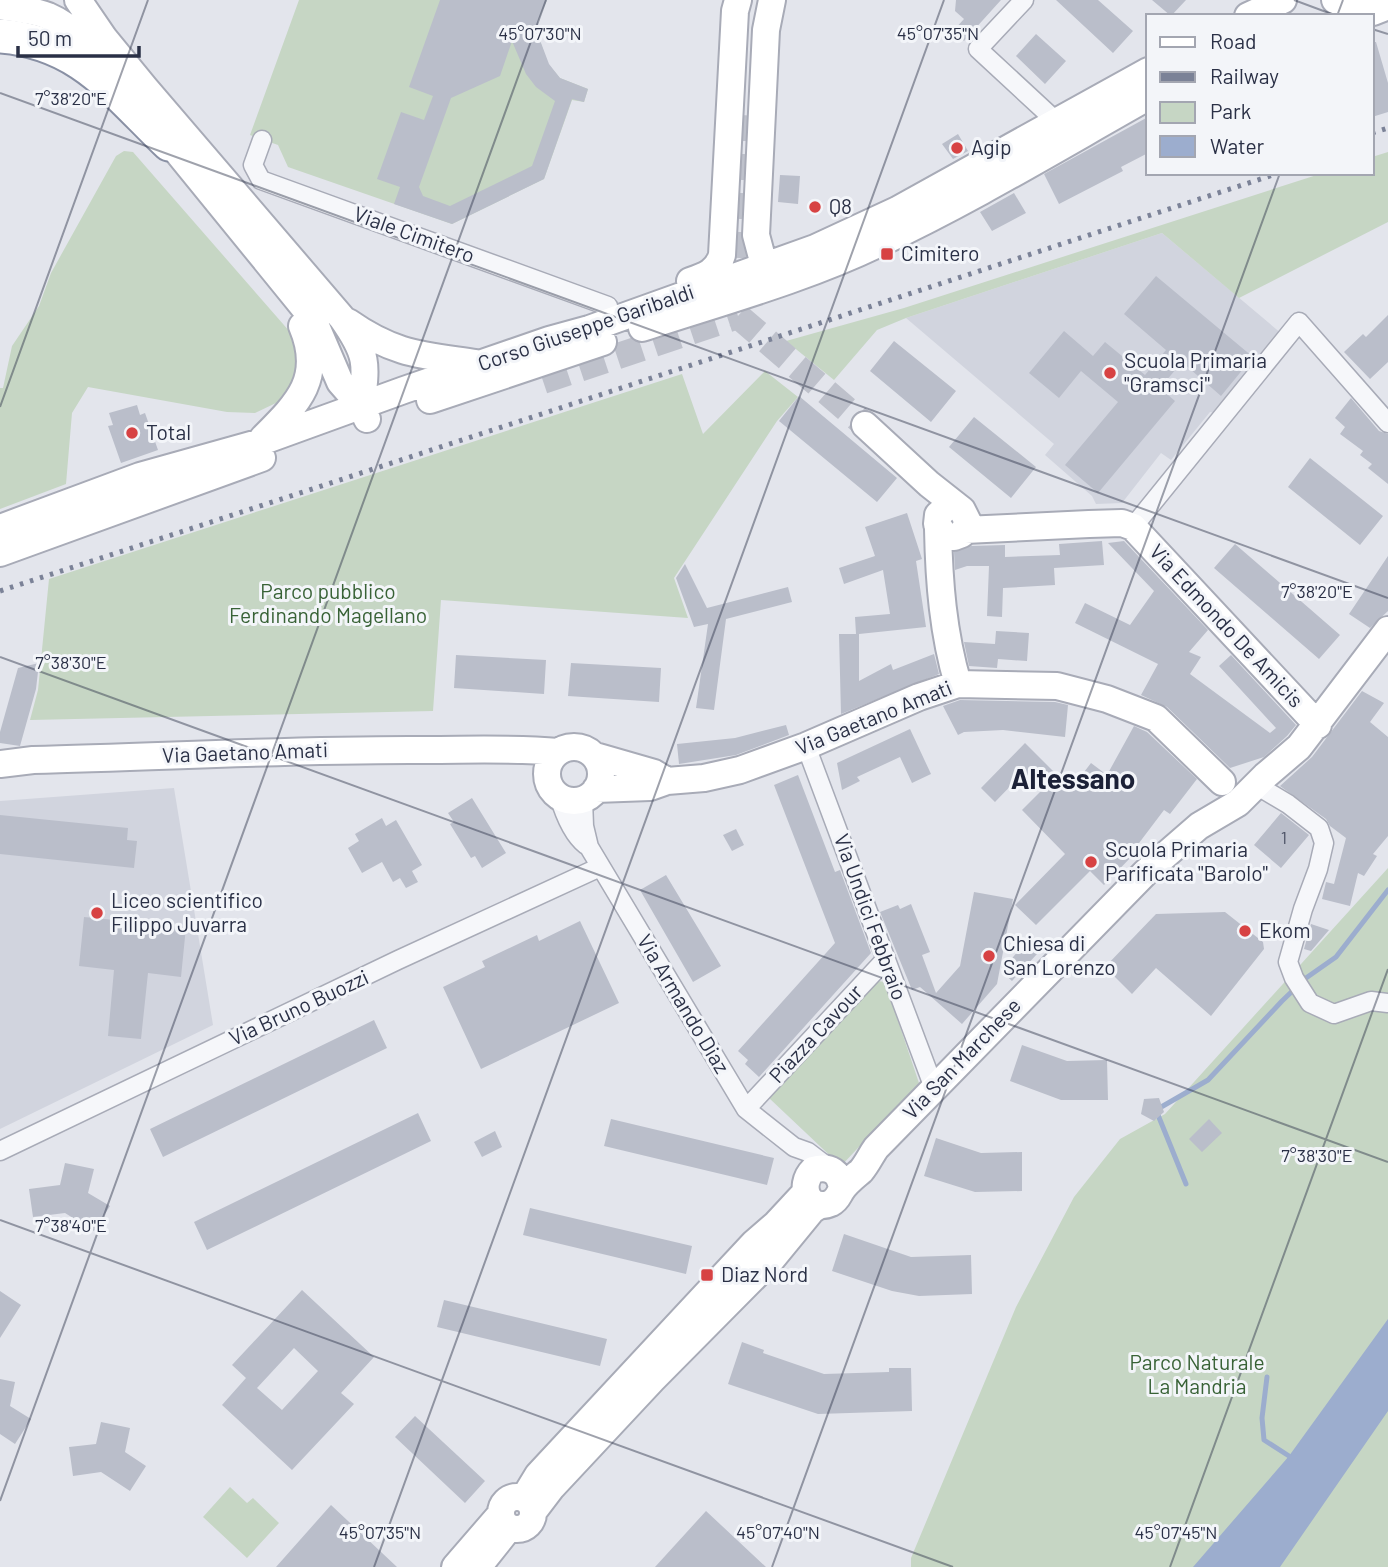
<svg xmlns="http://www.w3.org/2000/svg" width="1388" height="1567" viewBox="0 0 1388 1567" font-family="Barlow,sans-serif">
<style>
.built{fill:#d1d4de}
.green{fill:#c6d6c4}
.water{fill:#9cadce}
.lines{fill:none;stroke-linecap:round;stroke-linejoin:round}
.stream{stroke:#9cadce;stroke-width:5}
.building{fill:#babeca;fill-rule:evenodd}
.secondary-tunnel{stroke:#bec1cb;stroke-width:26;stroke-dasharray:26 13;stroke-linecap:butt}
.street-casing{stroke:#a8abb7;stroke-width:21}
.secondary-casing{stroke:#a8abb7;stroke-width:30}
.highway-casing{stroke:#8990a4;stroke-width:37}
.street{stroke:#f6f7fa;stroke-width:18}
.secondary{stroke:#fff;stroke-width:26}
.highway{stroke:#fff;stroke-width:33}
.rail{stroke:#7b8297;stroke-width:5;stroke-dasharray:3.5 7;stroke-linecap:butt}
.ticks{fill:none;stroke:#2a3046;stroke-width:2;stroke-opacity:0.45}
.poi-dot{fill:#d74243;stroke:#f3f5f9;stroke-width:2.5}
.labels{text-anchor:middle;stroke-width:6;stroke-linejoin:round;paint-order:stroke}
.number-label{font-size:18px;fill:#4e5467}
.poi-label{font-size:21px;fill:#2a3046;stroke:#f3f5f9;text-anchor:start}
.street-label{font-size:21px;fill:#2a3046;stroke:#f3f5f9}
.park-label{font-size:21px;fill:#386236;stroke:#f3f5f9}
.district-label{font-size:28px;font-weight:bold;fill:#1c2137;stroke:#f3f5f9}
.ticks-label{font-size:18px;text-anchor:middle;fill:#2a3046;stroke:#f3f5f9;stroke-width:6;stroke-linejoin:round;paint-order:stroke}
</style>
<rect width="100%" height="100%" fill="#e3e5ec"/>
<path class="built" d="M1162 233 1282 334 1217 413 1210 412 1171 460 1161 453 1122 503 1096 504 1092 496 1045 455 1054 444 906 318Z
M174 788 213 1025 0 1129V801Z"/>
<path class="green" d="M299 0H547L538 21V35L548 64 560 78 588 89 584 102 572 100 544 179 452 224 288 167 278 145 250 135Z
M124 151 133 152 297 340 299 371 293 386 276 403 255 413 227 412 88 387 72 413 66 484 0 509V388H3L12 346 39 306 51 273 116 156Z
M1388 152V222L1239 298 1162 233 906 318 877 330 834 380 786 341 904 308 1323 173H1372V157Z
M765 371 798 397 777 421 674 578 688 618 441 600 433 711 30 720 38 690 49 579 682 374 703 434Z
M1388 868V1567H911V1558L1016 1307 1074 1197 1120 1139 1165 1114Z
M870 980 885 982 919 1083 841 1166 769 1098Z
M230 1487 247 1503 253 1498 279 1523 247 1558 203 1517Z"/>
<path class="water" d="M1388 1319V1411L1280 1567H1193L1289 1456Z"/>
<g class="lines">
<path class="stream" d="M1186 1184 1156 1110 1208 1080 1282 1001 1306 978 1336 957 1388 890
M1267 1377 1262 1418 1264 1440 1289 1456"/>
</g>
<path class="building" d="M440 0H547L538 21V35L549 64 560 78 588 89 584 102 572 99 544 179 452 224 394 204 400 187 377 179 401 112 424 120 433 96 409 87ZM512 41 526 74 536 87 555 101 532 166 450 206 423 196 419 187 451 98 500 76Z
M956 0H1001L964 41 953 31 964 19 955 11Z
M1056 0H1098L1133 31 1113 53Z
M1152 0H1186L1171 16Z
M1036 34 1066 61 1045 84 1016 56Z
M1372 42H1376L1388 83V112L1372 117Z
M1148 117V153L1121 167 1123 171 1059 204 1044 174Z
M958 134 968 151 953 159 942 144Z
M780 175 800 176 798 204 778 202Z
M1014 193 1026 213 992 231 980 212Z
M1156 276 1253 357 1221 396 1182 362 1160 388 1175 401 1098 493 1065 465 1118 402 1081 371 1059 398 1029 373 1064 331 1093 356 1105 342 1145 375 1166 350 1124 314Z
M1388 315V362L1370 379 1344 352 1363 334 1366 337Z
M894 341 956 391 931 422 870 371Z
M799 396 897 478 877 502 779 421Z
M1351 398 1379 431 1388 434V484L1368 468 1372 464 1360 455 1363 451 1340 434 1345 427 1335 418Z
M137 405 140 415 145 413 158 450 121 463 108 426 113 425 109 413Z
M974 417 1036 467 1011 498 949 447Z
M1310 458 1383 516 1360 545 1288 487Z
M907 513 922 559 916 561 926 627 859 634V681L891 664 893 670 934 654 939 674 841 714 839 634H856L855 617 890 614 883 570 844 584 839 568 875 556 865 527Z
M1102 541 1104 565 1054 568 1055 585 1003 588 1002 617 987 616 989 566H967L955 570 954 552 971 546 1005 545V557L1060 555 1059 544Z
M1124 541 1208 630 1189 652 1201 657 1190 674 1270 733 1276 728 1219 666 1231 655 1296 725 1287 736 1264 757 1230 768 1167 707 1141 695 1158 664 1075 623 1085 603 1130 625 1154 591 1108 543Z
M1235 544 1340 635 1319 659 1214 568Z
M1388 556V611L1370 628 1349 614Z
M685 564 707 608 788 587 792 602 726 619 714 710 696 708 708 624 694 627 676 578Z
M996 631 1029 633 1027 661 998 659 997 668 969 666 964 642 995 644Z
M456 655 546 660 544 694 454 688Z
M39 663 36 689 20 746 0 743V732L18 668Z
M571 663 661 668 659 702 568 696Z
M1362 691 1384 703 1370 722 1388 737V836L1373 854 1377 856 1364 876 1358 873 1350 906 1322 899 1326 882 1334 884 1346 838 1330 826 1326 819 1280 786 1312 757Z
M960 700 1055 702 1068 705 1065 737 1003 730 964 732 958 735 943 706Z
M786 725 789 735 736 755 679 764 677 744 735 738Z
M1134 726 1147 732 1197 779 1170 814 1164 810 1133 851 1135 853 1104 885 1090 871 1036 925 1015 905 1065 854 1022 810 1042 790 1024 772 995 802 981 788 1025 743 1071 789 1091 763 1107 775Z
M910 729 931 774 912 783 900 757 857 777 860 781 842 790 837 763Z
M798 775 835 872 840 870 871 953 759 1077 745 1064 748 1060 738 1051 835 943 774 785Z
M472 798 506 853 482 868 475 856 471 858 450 824 454 822 448 813Z
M1281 813 1309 835 1281 868 1254 845Z
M0 815 128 828 127 840 137 841 134 868 0 854Z
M382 818 386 826 396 820 422 865 412 871 418 882 406 888 400 878 393 882 382 862 362 873 348 848 359 841 355 834Z
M736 829 744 845 732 851 723 835Z
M666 875 721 966 693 982 640 890Z
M974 892 1013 899 997 984 962 1024 920 987 912 990 880 912 898 905 900 909 911 904 930 952 922 955 936 993 960 966Z
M1225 912 1263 942 1264 949 1211 1016 1156 968 1132 994 1105 967 1156 914Z
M84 917 186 927 181 977 148 973 141 1039 108 1036 114 970 79 966Z
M580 921 619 1003 481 1069 443 987 485 967 482 961 537 935 539 941Z
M1311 924 1329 930 1311 951 1304 949Z
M1025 943 1037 954 1012 981 1001 971Z
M374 1020 387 1048 163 1157 150 1129Z
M1022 1045 1067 1061 1107 1060 1108 1100H1061L1010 1081Z
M1159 1098 1164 1112 1154 1121 1141 1114 1144 1099Z
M418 1113 431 1141 207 1250 194 1222Z
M611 1119 774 1158 767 1185 604 1146Z
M1209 1119 1222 1133 1202 1152 1189 1139Z
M495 1131 502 1147 482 1157 474 1142Z
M936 1138 981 1153 1022 1152V1191L975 1192 924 1176Z
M65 1163 94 1169 88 1193 110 1206 94 1231 65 1213 33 1217 29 1189 60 1185Z
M530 1208 692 1246 686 1274 523 1235Z
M844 1234 911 1257 971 1255 972 1294 919 1296 892 1291 832 1271Z
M302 1290 374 1357 341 1393 354 1404 292 1470 222 1405 246 1378 232 1365ZM294 1348 318 1371 282 1410 257 1388Z
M0 1291 21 1305 0 1338Z
M444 1300 607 1339 600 1366 437 1327Z
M742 1342 764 1350 763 1353 824 1374 889 1372V1368H911L912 1411 818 1414 728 1384Z
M0 1379 15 1382 10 1406 31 1419 15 1444 0 1434Z
M415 1416 485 1481 465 1503 395 1437Z
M101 1422 130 1428 125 1452 146 1466 130 1491 101 1472 73 1476 69 1447 96 1444Z
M331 1505 397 1567H276Z
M706 1511 766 1567H655Z"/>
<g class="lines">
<path class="secondary-tunnel" d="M738 297 745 113
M738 316 865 425
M543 381 738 316"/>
<g class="street-casing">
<path id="street" d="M1024 0 978 49 1058 123
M262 140 253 165 261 180 608 306
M1133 527 1299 322 1388 423
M806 746 934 1088
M1256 785 1288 804 1319 828 1324 843 1318 869 1303 909 1288 962 1294 978 1310 1003 1334 1014 1371 1001 1388 1003
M559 796C564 813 572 834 586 845
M583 800 584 826 589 847 746 1109 794 1147 808 1152 829 1168
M746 1109 886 959
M0 1151 398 960 600 867"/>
</g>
<g class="secondary-casing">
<path id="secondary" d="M78 0 104 38 145 88 342 318C368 355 367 363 361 406
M1335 0 1373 12 1388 6
M0 6C16 9 33 10 48 16 78 29 100 58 121 82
M1248 16 1283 0
M158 128 306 310 316 326 340 382 361 406 367 419
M764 265 756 235 766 30 772 0
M690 281C705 276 717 272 722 255L735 11 738 0
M348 322C395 355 422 355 476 363
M642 328C721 302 803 280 878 244 970 201 1059 147 1148 97
M430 400 603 342
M865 425 929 484 962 510 968 522 962 534 954 537 945 536 937 524 938 515 948 506 958 507
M263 438C298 403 324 378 302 326
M0 528 140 476 258 443 404 390 549 340 589 329 815 248 897 210 1148 71
M938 529C939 582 943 633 958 684
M965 530 1089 524 1122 523 1133 527 1318 725
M0 553 262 458
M547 774a27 27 0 1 1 54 0a27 27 0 1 1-54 0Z
M595 756 654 773 667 781
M0 764 33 760C164 757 295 749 426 750 470 750 514 748 558 752
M596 789 650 787 667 781 704 778 740 770 806 746 919 697 958 684 1057 686 1107 699 1156 718 1222 782
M842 1189C840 1172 830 1165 813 1170 797 1186 809 1213 831 1203 837 1200 838 1196 841 1191 846 1183 854 1177 861 1171 867 1164 871 1155 876 1148L1146 872 1199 826 1238 803 1265 776 1299 747 1388 630
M501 1513a16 16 0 1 1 32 0a16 16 0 1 1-32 0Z
M524 1498 538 1475 754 1243 776 1224 802 1196
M533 1512 552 1487 652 1380 771 1260 812 1210 820 1205
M455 1567 500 1515
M478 1567 509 1528"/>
</g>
<g class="highway-casing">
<path id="highway" d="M0 36C81 42 115 93 169 144"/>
</g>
<use href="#street" class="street"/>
<use href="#secondary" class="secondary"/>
<use href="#highway" class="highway"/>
<path class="rail" d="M1372 133 1388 128
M0 591 1279 173"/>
</g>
<path class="ticks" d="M1294 0 1337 16M1337 16 1343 0M1372 29 1388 34M0 93 1388 598M0 407 148 0M0 657 1388 1162M0 1220 953 1567M0 1501 546 0M374 1567 944 0M772 1567 1280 173M1170 1567 1388 969"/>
<g class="poi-dot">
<circle cx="957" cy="148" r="7"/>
<circle cx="815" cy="207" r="7"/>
<rect x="880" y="247" width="14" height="14" rx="3.5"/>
<circle cx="1110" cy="373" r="7"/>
<circle cx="132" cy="433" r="7"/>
<circle cx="1091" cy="862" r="7"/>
<circle cx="97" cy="913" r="7"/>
<circle cx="1245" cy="931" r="7"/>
<circle cx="989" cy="956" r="7"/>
<rect x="700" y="1268" width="14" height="14" rx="3.5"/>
</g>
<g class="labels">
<g class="number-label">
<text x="1284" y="844">1</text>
</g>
<g class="poi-label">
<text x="971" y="155">Agip</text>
<text x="829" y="214">Q8</text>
<text x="901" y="261">Cimitero</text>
<text x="1124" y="368">Scuola Primaria<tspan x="1124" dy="24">"Gramsci"</tspan></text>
<text x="146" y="440">Total</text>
<text x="1105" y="857">Scuola Primaria<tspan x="1105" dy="24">Parificata "Barolo"</tspan></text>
<text x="111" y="908">Liceo scientifico<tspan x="111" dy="24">Filippo Juvarra</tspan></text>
<text x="1259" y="938">Ekom</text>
<text x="1003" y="951">Chiesa di<tspan x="1003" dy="24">San Lorenzo</tspan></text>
<text x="721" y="1282">Diaz Nord</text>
</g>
<g class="street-label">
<text transform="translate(414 235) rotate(20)" y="7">Viale Cimitero</text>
<text transform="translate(586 328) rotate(-19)" y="7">Corso Giuseppe Garibaldi</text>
<text transform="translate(1226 626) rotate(47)" y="7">Via Edmondo De Amicis</text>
<text transform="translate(874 718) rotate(-22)" y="7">Via Gaetano Amati</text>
<text transform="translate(245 753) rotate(-2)" y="7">Via Gaetano Amati</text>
<text transform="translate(870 917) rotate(70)" y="7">Via Undici Febbraio</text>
<text transform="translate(683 1004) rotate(59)" y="7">Via Armando Diaz</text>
<text transform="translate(299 1008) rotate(-25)" y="7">Via Bruno Buozzi</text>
<text transform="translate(816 1034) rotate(-47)" y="7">Piazza Cavour</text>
<text transform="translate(962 1059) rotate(-46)" y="7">Via San Marchese</text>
</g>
<g class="park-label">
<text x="328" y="599">Parco pubblico<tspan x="328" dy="24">Ferdinando Magellano</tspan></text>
<text x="1197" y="1370">Parco Naturale<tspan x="1197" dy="24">La Mandria</tspan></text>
</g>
<g class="district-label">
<text x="1073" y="789">Altessano</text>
</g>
</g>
<g class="ticks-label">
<text x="540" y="40">45°07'30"N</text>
<text x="938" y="40">45°07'35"N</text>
<text x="71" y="105">7°38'20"E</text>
<text x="1317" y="598">7°38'20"E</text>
<text x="71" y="669">7°38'30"E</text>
<text x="1317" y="1162">7°38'30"E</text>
<text x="71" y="1232">7°38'40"E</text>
<text x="380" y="1539">45°07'35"N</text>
<text x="778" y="1539">45°07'40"N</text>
<text x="1176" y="1539">45°07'45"N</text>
</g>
<rect x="1146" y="14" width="228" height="161" fill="#f3f5f9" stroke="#a3a6b1" stroke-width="2"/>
<rect x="1160" y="37" width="35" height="10" fill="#ffffff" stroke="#a3a6b1" stroke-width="2"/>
<text x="1210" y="49" font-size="21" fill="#2a3046">Road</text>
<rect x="1160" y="72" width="35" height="10" fill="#7b8297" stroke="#a3a6b1" stroke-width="2"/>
<text x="1210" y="84" font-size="21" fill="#2a3046">Railway</text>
<rect x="1160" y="102" width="35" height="21" fill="#c6d6c4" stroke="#a3a6b1" stroke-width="2"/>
<text x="1210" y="119" font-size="21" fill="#2a3046">Park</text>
<rect x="1160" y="136" width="35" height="21" fill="#9cadce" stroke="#a3a6b1" stroke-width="2"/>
<text x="1210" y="154" font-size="21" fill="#2a3046">Water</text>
<path d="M18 46v10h121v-10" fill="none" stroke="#2a3046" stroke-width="3.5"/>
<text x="28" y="46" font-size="21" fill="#2a3046" stroke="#f3f5f9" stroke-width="5" paint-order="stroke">50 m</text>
</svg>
